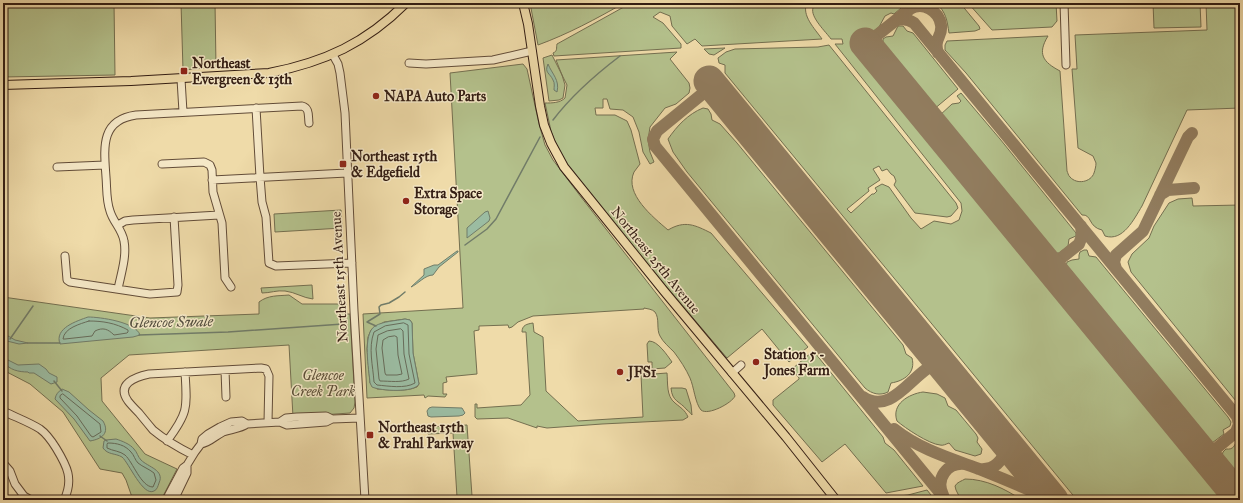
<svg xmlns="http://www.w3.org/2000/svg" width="1243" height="503" viewBox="0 0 1243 503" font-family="'IM FELL Great Primer',serif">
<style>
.green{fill:#b4c18c;stroke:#746f50;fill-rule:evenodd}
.water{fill:#9bbca2;stroke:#717c69}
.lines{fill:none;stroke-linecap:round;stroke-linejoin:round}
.shore{stroke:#676c5a;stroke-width:1}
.stream{stroke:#717c69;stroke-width:1.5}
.taxiway{stroke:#917c5e;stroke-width:12}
.runway{stroke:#917c5e;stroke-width:31}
.minor-casing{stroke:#624c38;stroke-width:9}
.major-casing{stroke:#331d13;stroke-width:10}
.minor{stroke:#f5e8c7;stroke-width:7}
.major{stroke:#efdba9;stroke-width:8}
.poi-dot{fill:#8f2418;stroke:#f5e8c7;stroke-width:1.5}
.labels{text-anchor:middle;stroke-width:3;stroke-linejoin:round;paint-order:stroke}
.poi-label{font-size:14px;font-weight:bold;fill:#331d13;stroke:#f5e8c7;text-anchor:start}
.street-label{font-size:14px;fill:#331d13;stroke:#f5e8c7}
.park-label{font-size:14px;font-style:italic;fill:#5a4e37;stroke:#f5e8c7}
.water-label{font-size:15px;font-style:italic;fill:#524d3e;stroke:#f5e8c7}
</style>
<rect width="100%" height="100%" fill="#efdba9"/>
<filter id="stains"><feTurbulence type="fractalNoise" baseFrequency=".005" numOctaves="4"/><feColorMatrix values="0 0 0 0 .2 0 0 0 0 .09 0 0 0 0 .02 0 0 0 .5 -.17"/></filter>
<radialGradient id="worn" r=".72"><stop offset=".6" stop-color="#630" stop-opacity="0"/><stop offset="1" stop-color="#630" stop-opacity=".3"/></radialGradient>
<path class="green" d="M3 3H114L115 75 3 77Z
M181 3H215L216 67 183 70Z
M530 3H624C596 19 568 34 538 45Z
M631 3H807C801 15 815 29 822 39L702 46 695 39 687 44 672 26 670 16 660 12 653 17 663 23 681 44V48L554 56 553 53C558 51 556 48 557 44Z
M817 3H907L894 14 891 13 885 16 879 27 855 45 859 52 1229 500H1077L725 73V65L719 63 718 58 726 52 735 49 818 47 829 45 956 203 958 208 951 216 947 217 915 213 894 185 896 181 894 176 891 174 887 169 882 171 879 166 873 169 880 180 868 188 869 191 847 209 851 213 872 194H874L877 191 875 188 882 184 889 187 911 218 921 229 934 221 951 224 959 220 962 211 961 203 835 44H843L842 39H831C826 32 810 17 813 8 813 7 817 4 817 3Z
M936 3H960L979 26 980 29 975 31 949 33C947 20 946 12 936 3Z
M968 3H1056L1057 21 1052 27 992 30Z
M1153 3H1200L1201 27 1154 28Z
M1206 3H1240V108L1187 110 1142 206C1134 219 1123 242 1105 236L1102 230C1088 227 1092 214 1082 215L966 73 945 50V45L947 41 1048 36C1037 54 1043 62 1060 71L1067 171C1068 173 1068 175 1070 177 1077 185 1091 182 1094 173 1095 170 1096 166 1096 163L1093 156 1078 148 1072 69H1077L1075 35 1207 30Z
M898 26H903L907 31 913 33 958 89 933 110 888 55 887 47 883 43V39L886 37 893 36Z
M725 48 714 55 709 54 704 49Z
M677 52 670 59 689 83 690 88 689 93 676 104 665 108 650 127 648 140 650 152 654 162 650 164 643 152 639 132 633 117 623 110 610 109 607 99H603V108H595L596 115H615L627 121 631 130 640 164C638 167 636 169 634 172 624 194 653 217 668 230 685 220 695 225 711 233L808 347 789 362 762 329 727 358 653 271 575 176 560 155 551 131 545 103C552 103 560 103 565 98L567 85 562 75 565 85 563 98 559 100 549 101 543 58 552 55 562 75 556 60Z
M523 64 527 69 539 124 545 145 553 160 581 197 734 393 735 396C732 403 708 416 701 410 695 403 694 387 690 378 686 369 680 360 674 352 669 347 663 342 660 336 656 329 660 319 655 312 652 309 648 309 644 308V309L533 316 518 322 512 327 509 328 508 325 479 326V330L474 331 477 374 446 377 447 382 443 383V394H447L445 397 428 396 425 398 424 395 367 398 363 314 463 308 450 73ZM405 319 410 320 412 323 413 353 419 384 417 387C405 392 390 390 377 389L370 383 367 349 368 337 371 330 384 322Z
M961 93 1000 139 1076 233V236L1069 239 1068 246 1059 253H1056L1050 245 1044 244 939 116 952 104 959 103 961 101 957 96Z
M703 108 708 109 711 114 712 120 720 124 737 143 903 345 906 354 912 358C916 373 904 381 891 383L888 392C880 396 872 394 865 388L687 172 673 152 668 139C677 126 688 114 703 108Z
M1178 199 1192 198 1193 206 1240 205V406L1131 272 1128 262 1132 254 1149 238 1154 226 1169 203Z
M341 210 342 228 275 232 274 214Z
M1084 250H1087L1089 256 1096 257 1228 417 1231 422 1230 426 1223 430 1224 434 1212 443 1210 441C1208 436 1206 435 1200 434L1080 289 1071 277 1072 271 1066 267 1067 262 1072 260 1079 259V255L1080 252Z
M312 285 313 299C303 298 295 292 285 291 277 290 270 293 262 293L261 288Z
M289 295 302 304H346L347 314H350L355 402 354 408 350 413 293 417 289 345 129 355 101 378 102 401 145 454 177 469 161 500H133L126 480 122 473 100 469 63 412 30 384 3 370V297L150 318 259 314V302C268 295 278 296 289 295Z
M533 323 534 332 543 337 546 391 578 421 643 417 641 375 667 373C668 383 666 396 675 403 681 408 685 410 688 417L683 420 602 424 547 428 537 426V428L508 418 477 419 475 417V404H477V408L521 405 530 395 526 332H522C522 325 527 324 533 323Z
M649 341C658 341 667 355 672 362L665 368 652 369V362H648L647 344Z
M812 352 815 353 883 437 885 443 894 450 923 486 886 493 845 444 822 462 779 412 773 405V400L799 379V378L792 369Z
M671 388H682L686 389 691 405 692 415C690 413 689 411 687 410 680 401 672 402 671 388Z
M923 392 937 394 945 398 948 406 956 410 976 434 978 438 977 442 982 449 981 454 975 456 955 450 949 443C946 444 943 446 940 445 929 444 905 428 897 421 891 404 909 394 923 392Z
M467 425 472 496 457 497 453 433 428 434V427Z
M1240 439V484L1227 468C1228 462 1228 459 1222 456L1223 452 1226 449C1234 450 1234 445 1238 440Z
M965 479C986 479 1005 489 1022 500H961L956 490 955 486C957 482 962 481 965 479Z
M927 490 935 500H892L890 497 908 495Z"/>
<path class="water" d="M548 64C552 74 560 80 557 92L554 90C554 87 555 83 553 80 550 73 544 73 548 64Z
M488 211 490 218 489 221 467 238V228L485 212Z
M457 251H458V252L439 267 433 275C425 275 418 284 411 287L424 275V269L434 265H438Z
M88 317C100 317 136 322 140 335L133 337 60 344C54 328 77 321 88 317Z
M405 319 410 320 412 323 413 353 419 384C414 393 381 391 372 387L370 383C369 370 362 334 375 326 384 321 395 321 405 319Z
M3 333 15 340 28 343 19 344 3 340Z
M6 359 18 365 39 364 46 369 49 373 57 377V382L51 384 34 373H29L28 372C19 372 9 370 4 362Z
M62 389 69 392 89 410 103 421C110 433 102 439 90 441L74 419 55 399C56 394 58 392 62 389Z
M432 407 462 408 465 413 463 415 459 416 431 417 428 416 427 411 429 408Z
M116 439C122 441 130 444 134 449 137 452 138 457 141 460 148 467 165 470 159 483 158 486 157 490 154 491 143 497 129 463 122 457 115 453 108 455 103 448L104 441 106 440Z"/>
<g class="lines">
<path class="shore" d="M89 321C103 321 115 323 128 330V332L127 333 114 335C108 329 103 327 95 331L92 336 65 339H63C64 328 80 324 89 321Z
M404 323 408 325 409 354 415 383C405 389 388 386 377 385L374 382C373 366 368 348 374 332L385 326Z
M401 329 403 331 404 354 409 379C401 383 390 381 380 381L379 379 376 349 378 335 387 331Z
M395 336 397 337 398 355 402 374 397 375H386L385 373 382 348 383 340 388 337Z
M63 394 100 424 101 432 93 437 91 436 77 416 60 398V396Z
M108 443C117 443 125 445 131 452 134 455 135 460 138 463 143 467 149 469 154 473L156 480 153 487C141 487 133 462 125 455 120 451 113 451 107 448V445Z"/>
<path class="stream" d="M553 120C572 95 595 75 620 56
M465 245 487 229 496 219 540 137
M376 326 367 322 380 314 379 307 381 305 389 303 399 297 405 292
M139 335 228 332 343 324
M10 339 33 306
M28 343H60
M3 357 6 361
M54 381 62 391
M100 436 107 441"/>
<path class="taxiway" d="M895 21C902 18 908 19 914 23L1240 420
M866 44 910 9C923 1 939 11 941 25 943 36 933 39 938 53
M712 86 657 131 653 139 655 146 946 500
M1160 195 1168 190 1194 188
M1050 267 1079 244 1082 236 1081 226
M1116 269 1114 262 1116 255 1143 231 1188 137 1192 133
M863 397C890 415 910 378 931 366H938L945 369
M894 429C919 449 949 458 979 469 1004 479 1028 489 1053 500
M1206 457 1236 432 1239 424 1237 416
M979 469C996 471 1002 459 1009 447
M943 495C935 479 947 462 965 464"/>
<path class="runway" d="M865 43 1240 499
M709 81 1053 500"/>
<g class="minor-casing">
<path id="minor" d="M1064 3 1066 65
M333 55 338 64 340 73 345 113 354 311 365 500
M409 63 426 64 493 60 532 51
M181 79 183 112
M256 108 260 177 262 202 266 217 269 263 276 266 352 263
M162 164 204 162 210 165 212 170 213 192 222 223 225 278 231 287
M57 167 105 165
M212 180 347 173
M118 225 125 221 133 220 219 215
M65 256 67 280 70 282 143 293 150 294 177 292 178 285 174 217
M118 289C121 274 127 256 124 241 122 229 113 222 110 211 106 200 107 188 106 177 104 148 100 120 136 115L302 106C310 108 308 116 309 123
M225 370 226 397
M732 373 741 365
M3 411C15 417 29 422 40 429 47 434 51 440 56 448 67 466 74 479 64 500
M280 422 287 425 326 422 332 419 360 418
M167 441C189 412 187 407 185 372
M201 444C209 443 215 436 223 432 231 429 240 429 247 424L280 422 286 418 297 417 326 416 332 419
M193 455C179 448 165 440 153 430 148 424 143 418 139 413 135 409 131 405 128 401 116 384 135 377 149 374L261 368 266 369 269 376 268 422
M3 463 10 471 15 484 24 496 31 500
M166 500 183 468 187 465
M174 500 187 473V465L195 452 201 444 202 439 208 434 220 427 231 422 242 421 247 424"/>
</g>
<g class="major-casing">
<path id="major" d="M523 3 528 24 540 106 544 125 551 143 564 167 664 291 786 437 836 500
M3 85 131 81 269 73C325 62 366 43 406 3"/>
</g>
<use href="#minor" class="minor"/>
<use href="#major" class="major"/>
</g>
<g class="poi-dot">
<rect x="180" y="67" width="8" height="8" rx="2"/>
<circle cx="376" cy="96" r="4"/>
<rect x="339" y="160" width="8" height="8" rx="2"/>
<circle cx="406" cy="201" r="4"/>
<circle cx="756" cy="362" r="4"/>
<circle cx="620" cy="372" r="4"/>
<rect x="366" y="431" width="8" height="8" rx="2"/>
</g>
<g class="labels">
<g class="poi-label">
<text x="192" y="68">Northeast<tspan x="192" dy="16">Evergreen &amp; 13th</tspan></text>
<text x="384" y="101">NAPA Auto Parts</text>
<text x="351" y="161">Northeast 15th<tspan x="351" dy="16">&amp; Edgefield</tspan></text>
<text x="414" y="198">Extra Space<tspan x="414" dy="16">Storage</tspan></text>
<text x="764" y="359">Station 5 -<tspan x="764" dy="16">Jones Farm</tspan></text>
<text x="628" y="377">JFS1</text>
<text x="378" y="432">Northeast 15th<tspan x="378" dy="16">&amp; Prahl Parkway</tspan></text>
</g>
<g class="street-label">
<text transform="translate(656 260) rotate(51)" y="5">Northeast 25th Avenue</text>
<text transform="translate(339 277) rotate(-93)" y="5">Northeast 15th Avenue</text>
</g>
<g class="park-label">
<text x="323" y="380">Glencoe<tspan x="323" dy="16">Creek Park</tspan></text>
</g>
<g class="water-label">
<text transform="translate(171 322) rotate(-1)" y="5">Glencoe Swale</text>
</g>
</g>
<rect width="1243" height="503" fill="none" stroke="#efdba9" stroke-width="16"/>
<rect x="4" y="4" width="1235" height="495" fill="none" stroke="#331d13" stroke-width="2"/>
<rect x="8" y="8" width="1227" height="487" fill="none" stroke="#331d13"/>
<rect width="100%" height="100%" filter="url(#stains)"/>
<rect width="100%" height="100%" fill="url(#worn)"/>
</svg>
